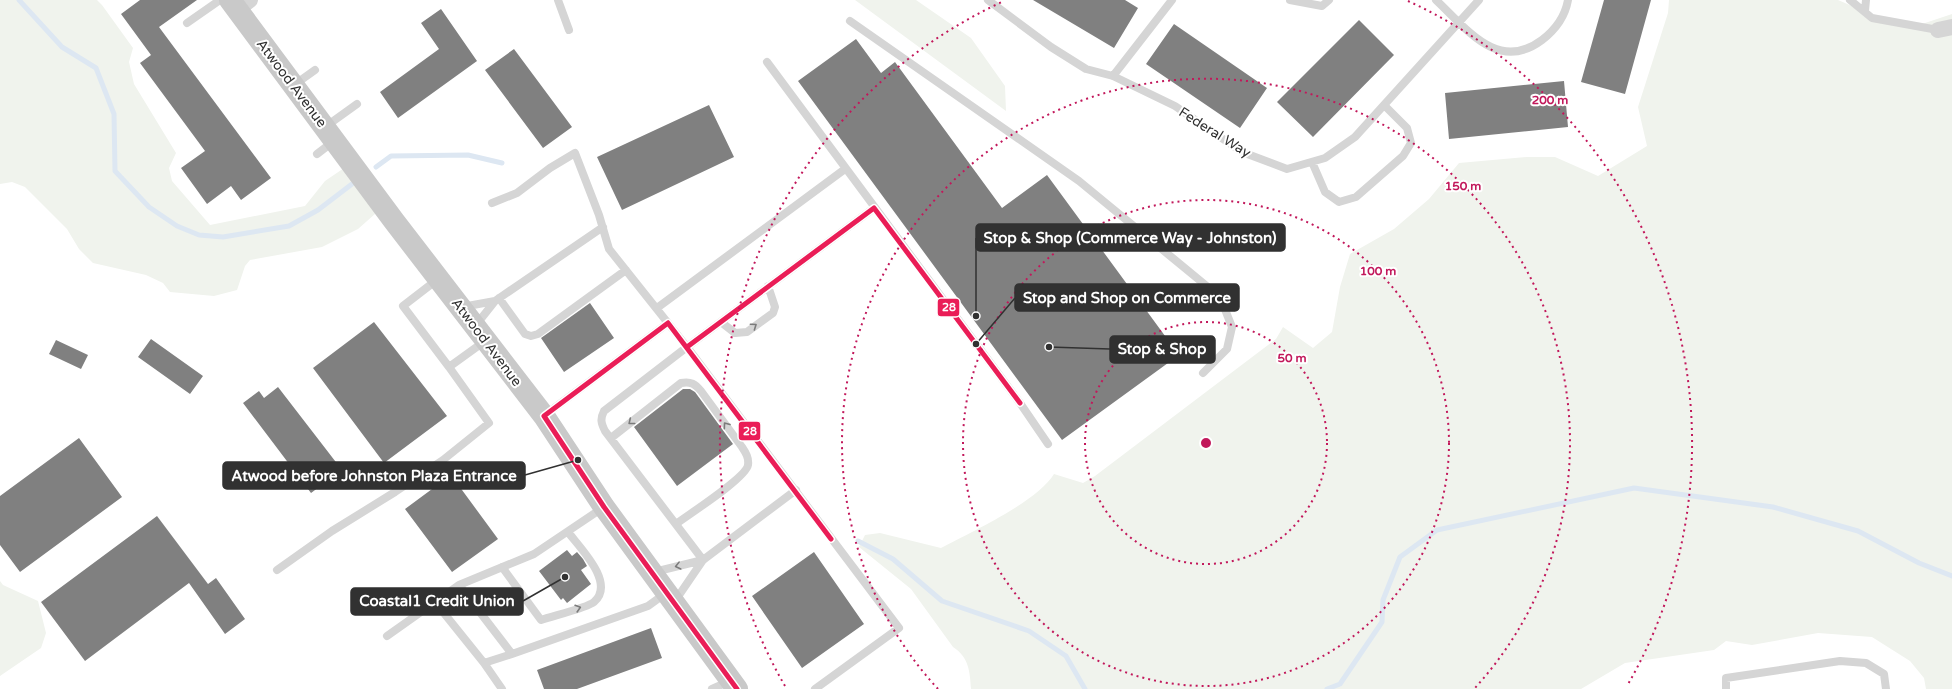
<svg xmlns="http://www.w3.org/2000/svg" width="1952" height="689" viewBox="0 0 1952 689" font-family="'Varela Round',sans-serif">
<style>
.green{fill:#f0f3ed}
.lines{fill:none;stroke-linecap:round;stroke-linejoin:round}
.stream{stroke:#dde7f2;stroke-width:5}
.building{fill:#808080}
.lane{stroke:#d5d5d5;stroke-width:8}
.street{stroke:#d5d5d5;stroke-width:16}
.primary{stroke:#c9c9c9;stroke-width:22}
.bus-1-casing{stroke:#fff;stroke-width:8}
.bus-1{stroke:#ea1d57;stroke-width:5}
.oneway{stroke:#7b7b7b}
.ring{fill:none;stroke:#c2185b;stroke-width:2;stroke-dasharray:2 4}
.labels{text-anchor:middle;stroke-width:4;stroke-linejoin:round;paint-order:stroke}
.street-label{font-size:14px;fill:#313131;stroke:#fff}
.centre{fill:#c2185b;stroke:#fff;stroke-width:2}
.ring-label{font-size:12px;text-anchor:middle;font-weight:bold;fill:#c2185b;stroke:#fff;stroke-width:4;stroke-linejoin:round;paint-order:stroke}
.leader{fill:none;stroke:#313131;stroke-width:1.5}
.callout-dot{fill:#313131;stroke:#fff;stroke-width:1.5}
.callout{fill:#313131;stroke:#313131;stroke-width:1.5}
.callout-label{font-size:15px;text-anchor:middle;font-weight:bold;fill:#fff}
.line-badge{stroke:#fff;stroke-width:1.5}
.badge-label{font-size:11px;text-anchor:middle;font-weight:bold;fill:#fff}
</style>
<rect width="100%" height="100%" fill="#fff"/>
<path class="green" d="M0 0H97L102 5 133 48 129 62 134 84 176 153 169 168 172 181 210 225 305 206 325 181 350 164 384 206 358 229 322 247 250 260 245 266 237 290 214 296 170 292 163 283 146 275 93 263 79 249 67 229 25 187 12 182 0 184Z
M855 0H916L971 38 1005 86 1006 111Z
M1669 0H1838L1852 6 1876 22 1922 24 1952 14V689H1926L1924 678 1910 661 1872 637 1818 633 1752 645 1726 641 1714 650 1625 663 1581 689H971C970 672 969 657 953 647L911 589 859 547 865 535 880 533 941 548C971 532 1037 502 1054 474L1083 483 1095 476 1276 339 1283 327 1313 348 1332 332 1340 287 1350 254 1394 229 1429 199 1459 163 1527 157H1555L1598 176 1647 146 1638 107 1668 13Z
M0 581 3 585 38 601 46 633 41 648 0 676Z"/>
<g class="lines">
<path class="stream" d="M19 0 62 47 96 68 114 114 115 171 149 207 177 226 199 235 223 237 289 226 318 210 352 184
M376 167 391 156 468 155 502 163
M858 541 893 559 942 601 1029 631 1066 656 1085 689
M1327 689 1340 684 1382 622 1383 600 1400 557 1437 530 1634 488 1773 507 1858 531 1919 563 1952 576"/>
</g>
<path class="building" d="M140 0H197L159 27 271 178 241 200 231 186 207 204 181 168 205 151 140 63 151 55 121 14Z
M1033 0H1125L1138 8 1114 48Z
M1604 0H1651L1625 94 1581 82Z
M441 9 477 61 398 118 380 92 439 49 421 23Z
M1359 20 1394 55 1313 137 1277 102Z
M1174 24 1267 88 1240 128 1146 64Z
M856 39 881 73 895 62 1002 208 1047 175 1179 355 1062 440 798 81Z
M514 49 572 127 543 148 485 70Z
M1564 81 1568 127 1449 139 1445 93Z
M709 105 734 157 622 210 597 157Z
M590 303 614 338 564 372 541 338Z
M374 322 447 416 384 463 313 368Z
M151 339 203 376 190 394 138 357Z
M56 340 88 355 81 369 49 354Z
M278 387 342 470 311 493 243 403 259 391 264 398Z
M683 389H690L695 392 733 444 677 486 634 427Z
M79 438 122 497 20 572 0 545V496Z
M451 475 498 539 452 572 405 509Z
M157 516 208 584 216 578 245 619 225 634 189 583 85 661 41 602Z
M567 550 572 556 577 552 583 559 587 566 581 570 591 584 567 603 563 598 561 600 539 571Z
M814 552 864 624 802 668 752 596Z
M651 628 662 658 577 689H544L537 670Z"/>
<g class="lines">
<path class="lane" d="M558 0 569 30
M988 0 1051 47 1086 69 1113 76 1175 106 1242 152 1287 169 1325 158 1355 137 1479 0
M1290 0 1322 6 1329 0
M1436 0C1467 29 1498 73 1542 40 1555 30 1565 17 1568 0
M1850 0 1872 18 1938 30
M1865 11 1866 0
M850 21 1079 181 1220 297 1232 327 1227 349 1203 373
M187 23 220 0
M767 62 1020 403 1048 444
M1113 76 1172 0
M294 85 315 70
M325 127 357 104
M317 154 334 141
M1312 162 1325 192 1339 202 1356 197 1403 156 1411 143 1407 128 1384 105
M492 203 517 193 550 168 575 153 599 215 609 249 687 347 899 628 815 689
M438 279 403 306 449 367
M499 298 525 334 531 336 538 334 626 270
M462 307 495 301
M657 308 845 169
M721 322 735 333 747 332 773 313 775 307 768 286
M476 325 495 301 603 227
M545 415 668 323
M611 438 681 383C691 381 695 384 701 391L742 447C746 453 749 458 748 465 746 478 689 514 676 524
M604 507 534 554 459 585 512 654 648 606 666 593
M703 560 605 431C601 423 600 419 604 411L687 347 874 208
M502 567 541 620C552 616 587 608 594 602 616 583 580 548 568 532
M277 570 332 531 395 492 443 460 489 423 449 367 485 341
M654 572 703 560
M675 601 703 560 796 490
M435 602 484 663 512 654
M387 636 459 585
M484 663 502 689
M712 689 730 681
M1726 689V678L1840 661 1866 663 1884 674 1886 689"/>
<path class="street" d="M237 10 250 0
M1938 30 1952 27"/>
<path class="primary" d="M230 0 394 221 544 416 604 507 737 689"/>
<g class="bus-1-casing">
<path id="bus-1" d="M668 323 831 539
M687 347 874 208 1020 403
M544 416 604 507 737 689
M544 416 668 323"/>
</g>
<use href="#bus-1" class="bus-1"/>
</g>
<defs><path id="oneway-chevron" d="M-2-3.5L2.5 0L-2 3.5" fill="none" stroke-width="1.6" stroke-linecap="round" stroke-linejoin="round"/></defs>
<g class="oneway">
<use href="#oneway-chevron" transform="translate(754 326) rotate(-35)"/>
<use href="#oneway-chevron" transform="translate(631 422) rotate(141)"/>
<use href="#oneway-chevron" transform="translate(726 425) rotate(-126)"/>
<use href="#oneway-chevron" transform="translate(678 566) rotate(166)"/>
<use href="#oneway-chevron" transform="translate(578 608) rotate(-17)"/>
</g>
<g class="ring">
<circle cx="1206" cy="443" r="121"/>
<circle cx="1206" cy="443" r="243"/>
<path d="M938 689A364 364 0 1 1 1474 689"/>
<path d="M785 686A486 486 0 0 1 1004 1M1408 1A486 486 0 0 1 1627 686"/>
</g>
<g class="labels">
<g class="street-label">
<text transform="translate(292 83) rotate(53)" y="5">Atwood Avenue</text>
<text transform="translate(1215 132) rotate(32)" y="5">Federal Way</text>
<text transform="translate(487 342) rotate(53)" y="5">Atwood Avenue</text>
</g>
</g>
<circle cx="1206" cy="443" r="6" class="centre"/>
<g class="ring-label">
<text x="1550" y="104">200 m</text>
<text x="1463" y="190">150 m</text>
<text x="1378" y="275">100 m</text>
<text x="1292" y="362">50 m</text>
</g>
<path class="leader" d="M976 316L976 238M976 344L1015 298M1049 347L1110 349M578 460L525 475M565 577L523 601"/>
<g class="callout-dot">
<circle cx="976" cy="316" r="4"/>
<circle cx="976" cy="344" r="4"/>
<circle cx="1049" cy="347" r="4"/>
<circle cx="578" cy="460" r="4"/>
<circle cx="565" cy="577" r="4"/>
</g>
<g class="callout">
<rect x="976" y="224" width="309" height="27" rx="4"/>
<rect x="1015" y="284" width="224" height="27" rx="4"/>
<rect x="1110" y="336" width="105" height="27" rx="4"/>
<rect x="223" y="462" width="302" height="27" rx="4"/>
<rect x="351" y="588" width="172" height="27" rx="4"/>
</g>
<g class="callout-label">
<text x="1130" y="243">Stop &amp; Shop (Commerce Way - Johnston)</text>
<text x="1127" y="303">Stop and Shop on Commerce</text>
<text x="1162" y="354">Stop &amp; Shop</text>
<text x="374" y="481">Atwood before Johnston Plaza Entrance</text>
<text x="437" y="606">Coastal1 Credit Union</text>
</g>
<g class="line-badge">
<rect x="937" y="298" width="23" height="19" rx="4" fill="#ea1d57"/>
<rect x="738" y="421" width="23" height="20" rx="4" fill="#ea1d57"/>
</g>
<g class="badge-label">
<text x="949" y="311">28</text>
<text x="750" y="435">28</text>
</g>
</svg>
